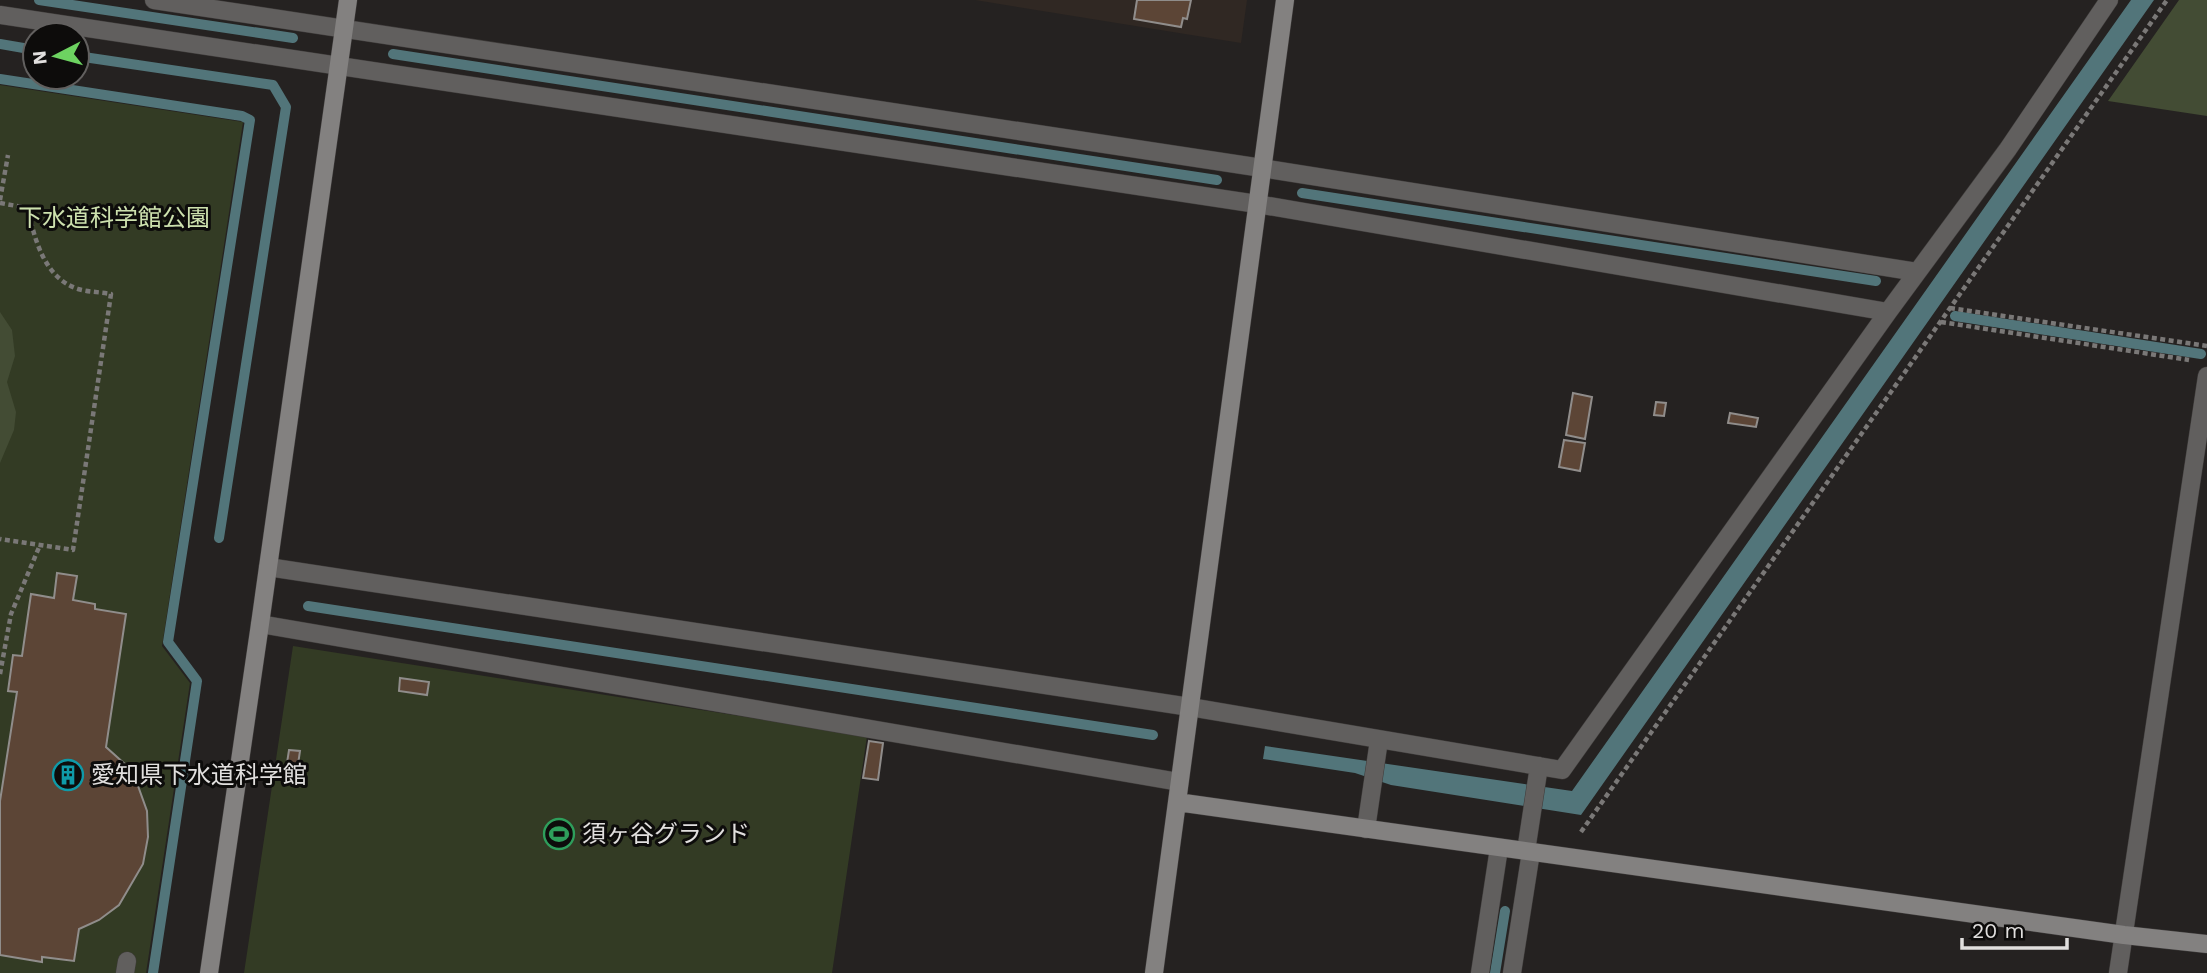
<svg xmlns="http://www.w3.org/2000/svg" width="2207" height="973" viewBox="0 0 2207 973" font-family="'Work Sans','Noto Sans JP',sans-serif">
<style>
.built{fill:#302823}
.green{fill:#333b24}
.forest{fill:#434c34}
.water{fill:#52757a}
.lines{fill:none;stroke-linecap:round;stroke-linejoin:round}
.stream{stroke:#52757a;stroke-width:10}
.building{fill:#5c4536;stroke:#908d8b;stroke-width:2}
.lane-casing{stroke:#3f3c3b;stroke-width:19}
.street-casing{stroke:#3f3c3b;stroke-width:19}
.secondary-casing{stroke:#3f3c3b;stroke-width:19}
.path{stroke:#7a7877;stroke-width:4.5;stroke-dasharray:5 3.5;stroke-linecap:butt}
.lane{stroke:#615f5e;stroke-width:18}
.street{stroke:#615f5e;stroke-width:18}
.secondary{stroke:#838180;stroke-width:18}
.labels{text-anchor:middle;stroke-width:6;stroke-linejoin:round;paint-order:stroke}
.park-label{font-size:24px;fill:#cde1ae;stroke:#0d0c0b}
.poi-label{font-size:24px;fill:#e1dfde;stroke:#0d0c0b;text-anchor:start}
</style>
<rect width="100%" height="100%" fill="#252221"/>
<path class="built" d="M975 0H1247L1241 43Z"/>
<path class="green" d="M0 85 243 122 162 646 190 683 146 973H0Z
M293 646 867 736 832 973H244Z"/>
<path class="forest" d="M2179 0H2207V116L2108 101Z
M0 312 12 330 15 356 7 382 16 412 14 430 0 463Z"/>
<path class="water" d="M2131 0H2154L1581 815 1391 785 1355 773 1263 759 1265 746 1572 791Z"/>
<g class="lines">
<path class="stream" d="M39 0 293 38
M0 44 35 50
M393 54 1217 180
M77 56 273 85 286 107 219 538
M0 79 242 116 250 120 168 642 197 681 153 973
M1302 193 1876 281
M1955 316 2201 354
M308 606 1153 735
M1495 973 1505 911"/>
</g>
<path class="building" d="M1137 0H1191L1187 19 1183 18 1181 27 1134 19Z
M1573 393 1592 397 1585 439 1566 435Z
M1656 402 1666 403 1664 416 1654 415Z
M1730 413 1758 418 1756 427 1728 423Z
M1564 440 1585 443 1580 471 1559 467Z
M57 573 77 576 73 600 95 604V609L126 614 106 747 126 765 138 786 147 811 148 837 143 864 119 905 99 920 79 929 74 961 42 957V962L0 955V801L17 692 8 691 13 655 22 656 31 594 54 598Z
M400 678 429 682 427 695 399 691Z
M869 741 883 743 878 780 863 778Z
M289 750 300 751 296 778 285 776Z"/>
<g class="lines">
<g class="lane-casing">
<path id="lane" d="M125 973 127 961"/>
</g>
<g class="street-casing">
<path id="street" d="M154 0 1262 168 1917 272
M0 15 1257 204 1888 312
M268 567 1190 707 1562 770 1888 312 2008 149 2109 0
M260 624 1179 782
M1366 829 1379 740
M1526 851 1539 766
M1480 973 1499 848
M1512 973 1531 852
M2118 973 2207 376"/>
</g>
<g class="secondary-casing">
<path id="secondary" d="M1177 802 2124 935 2207 944
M209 973 260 624 348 0
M1154 973 1285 0"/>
</g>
<path class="path" d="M0 200 8 155
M0 203 28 208C34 238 44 278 78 289 88 292 100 292 111 294L73 550 0 539
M1950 308 2207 346
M1941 322 2189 360
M0 674 11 614 40 545
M1581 832 2167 0"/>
<use href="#lane" class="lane"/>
<use href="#street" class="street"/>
<use href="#secondary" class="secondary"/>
</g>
<defs>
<g id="building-ring" transform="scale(1.575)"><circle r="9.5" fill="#0d0c0b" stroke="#0f9aa8" stroke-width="1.5"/><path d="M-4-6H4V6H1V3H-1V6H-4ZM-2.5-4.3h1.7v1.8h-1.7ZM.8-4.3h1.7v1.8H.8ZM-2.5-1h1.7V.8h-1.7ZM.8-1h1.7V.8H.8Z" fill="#0f9aa8"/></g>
<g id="stadium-ring" transform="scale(1.575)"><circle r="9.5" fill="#0d0c0b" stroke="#2e9e5b" stroke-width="1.5"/><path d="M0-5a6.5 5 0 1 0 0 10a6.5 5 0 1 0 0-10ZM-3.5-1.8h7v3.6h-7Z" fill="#2e9e5b"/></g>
</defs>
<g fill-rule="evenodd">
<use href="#building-ring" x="68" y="775"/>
<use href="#stadium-ring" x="559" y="834"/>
</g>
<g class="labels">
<g class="park-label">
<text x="114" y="226">下水道科学館公園</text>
</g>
<g class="poi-label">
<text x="91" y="783">愛知県下水道科学館</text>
<text x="582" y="842">須ヶ谷グランド</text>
</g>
</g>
<g transform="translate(56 56) rotate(264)"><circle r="33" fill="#0d0c0b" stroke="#62605f" stroke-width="2"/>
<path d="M0-5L12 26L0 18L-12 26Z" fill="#6dd361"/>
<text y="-10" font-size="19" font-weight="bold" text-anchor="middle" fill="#e1dfde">N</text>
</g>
<path d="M1962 938v10h105v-10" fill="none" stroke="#e1dfde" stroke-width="3.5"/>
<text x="1972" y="938" font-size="21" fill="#e1dfde" stroke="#0d0c0b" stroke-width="5" paint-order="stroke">20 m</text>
</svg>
